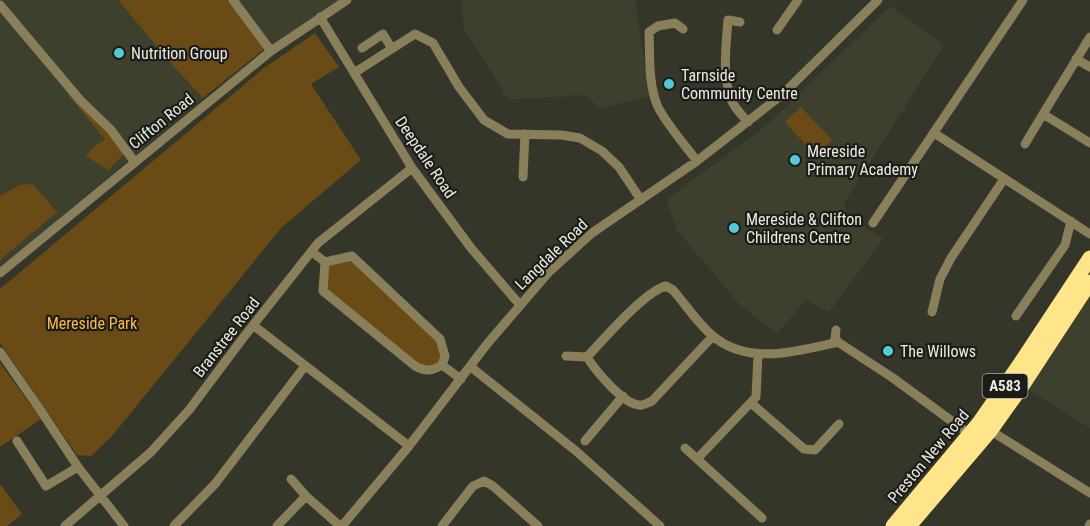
<svg xmlns="http://www.w3.org/2000/svg" width="1090" height="526" viewBox="0 0 1090 526" font-family="'Roboto Condensed',sans-serif">
<style>
.built{fill:#3e402e}
.green{fill:#6a4b15}
.lines{fill:none;stroke-linecap:round;stroke-linejoin:round}
.minor{stroke:#897f5b;stroke-width:9}
.highway{stroke:#fee589;stroke-width:15}
.poi-dot{fill:#52cbd7;stroke:#1c1d18;stroke-width:2}
.labels{text-anchor:middle;stroke-width:4.5;stroke-linejoin:round;paint-order:stroke}
.shield{fill:#1c1d18;stroke:#acada7;stroke-width:1.5}
.shield-label{font-size:15px;font-weight:bold;fill:#eaebe4}
.poi-label{font-size:16px;fill:#eaebe4;stroke:#1c1d18;text-anchor:start}
.street-label{font-size:16px;fill:#eaebe4;stroke:#1c1d18}
.park-label{font-size:16px;fill:#fdba4c;stroke:#1c1d18}
</style>
<rect width="100%" height="100%" fill="#35362a"/>
<path class="built" d="M0 0H118L173 66 203 98 0 268Z
M233 0H347L271 51Z
M461 0H635L649 96 601 108 584 95 509 100 464 29Z
M890 6 944 45 844 203 848 215 883 239 829 312 806 300 777 334 739 304 677 230 666 200 766 126Z
M1090 282V428L1022 386Z"/>
<path class="green" d="M118 0H233L268 46 203 98 173 66Z
M315 33 339 67 311 84 361 160 282 227 112 436 91 456 77 455 0 343V289L264 68Z
M70 92 102 125 124 154 108 170 86 156 94 147 105 139 68 95Z
M801 107 832 140 815 155 785 122Z
M33 184 57 212 0 260V196L20 185Z
M352 256 440 339 442 365 424 371 323 291 325 262Z
M0 363 41 419 0 447Z
M0 484 22 514 7 526H0Z"/>
<g class="lines">
<path class="minor" d="M233 0 271 51
M0 5 80 100 111 130 134 161
M320 17 412 168 471 248 520 305
M740 22 728 20C726 47 722 74 731 99 734 108 742 115 748 122
M683 29 675 23 658 26 649 32C650 56 648 85 658 107 668 126 684 144 697 161
M777 30 798 0
M1090 37 1043 114 1090 143
M362 48 383 34 392 49
M1076 59 1090 67
M354 73 415 34 433 43 459 87 484 120 508 134 561 135 580 138 602 151 619 167 641 200
M934 133 1090 234
M1025 144 1043 114
M523 177 525 134
M873 223 1023 0
M312 252 325 262 323 291 415 366C426 372 432 371 442 365L461 379
M325 262 352 256 440 339 445 356 442 365
M0 273 271 51 347 0
M932 312 940 279 951 258 1004 179
M1016 316 1065 245 1071 221
M253 325 409 446
M836 330 835 338 838 342
M713 336 652 401C647 403 643 406 639 405 623 404 595 370 587 357 603 340 645 291 666 286L673 290C686 305 698 324 713 336 748 366 798 351 838 342L893 378 972 436
M0 352 39 408 78 467 124 526
M566 356 587 357
M471 367 576 451 660 526
M751 403 804 449 815 450 839 424
M988 429 1090 493
M17 441 46 486 78 467
M585 441 623 396
M685 448 762 518
M697 459 756 397 758 354
M291 479 306 496 340 526
M65 526 151 452 189 410 243 338 318 243 412 168
M174 526 215 484 305 366
M277 526 306 496
M342 526 409 446 487 344 548 273 592 233 697 161 783 94 878 0
M442 526 473 486 484 481 493 486 538 526
M1089 526 1090 524"/>
<path class="highway" d="M893 526 979 423 1020 364 1090 258
M909 526 990 431 1022 386 1090 282"/>
</g>
<g class="poi-dot">
<circle cx="119" cy="53" r="6"/>
<circle cx="669" cy="84" r="6"/>
<circle cx="795" cy="160" r="6"/>
<circle cx="734" cy="228" r="6"/>
<circle cx="888" cy="351" r="6"/>
</g>
<g class="labels">
<rect class="shield" x="982.5" y="374" width="45" height="24" rx="4.5"/>
<g class="shield-label">
<text x="1005" y="391">A583</text>
</g>
<g class="poi-label">
<text x="131" y="59">Nutrition Group</text>
<text x="681" y="81">Tarnside<tspan x="681" dy="18">Community Centre</tspan></text>
<text x="807" y="157">Mereside<tspan x="807" dy="18">Primary Academy</tspan></text>
<text x="746" y="225">Mereside &amp; Clifton<tspan x="746" dy="18">Childrens Centre</tspan></text>
<text x="900" y="357">The Willows</text>
</g>
<g class="street-label">
<text transform="translate(161 121) rotate(-39)" y="6">Clifton Road</text>
<text transform="translate(426 157) rotate(56)" y="6">Deepdale Road</text>
<text transform="translate(551 254) rotate(-44)" y="6">Langdale Road</text>
<text transform="translate(226 337) rotate(-52)" y="6">Branstree Road</text>
<text transform="translate(928 456) rotate(-50)" y="6">Preston New Road</text>
</g>
<g class="park-label">
<text x="92" y="329">Mereside Park</text>
</g>
</g>
</svg>
